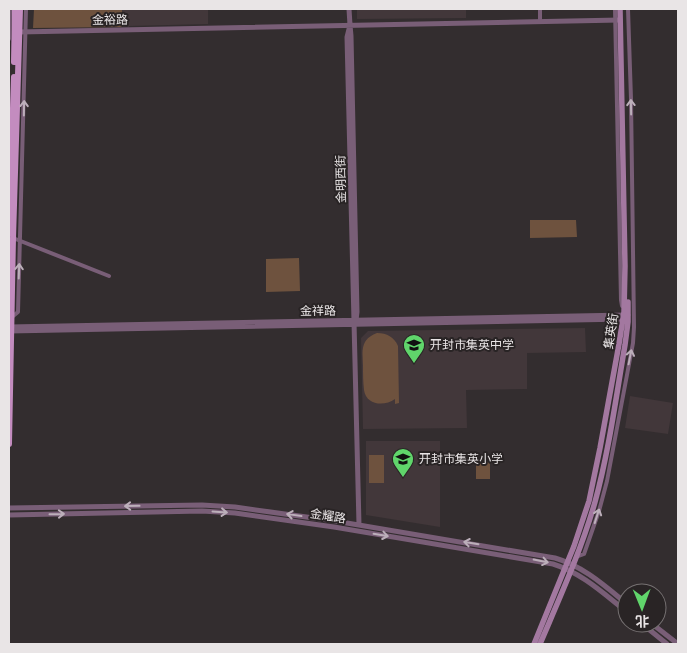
<svg xmlns="http://www.w3.org/2000/svg" width="687" height="653" viewBox="0 0 687 653" font-family="'DejaVu Sans','Noto Sans SC',sans-serif">
<style>
.built{fill:#42373a}
.green{fill:#6e523e}
.lines{fill:none;stroke-linecap:round;stroke-linejoin:round}
.minor{stroke:#795e77;stroke-width:4}
.tertiary{stroke:#795e77;stroke-width:5}
.secondary{stroke:#a378a0;stroke-width:5.5}
.primary{stroke:#c38cbf;stroke-width:6}
.oneway{stroke:#bcafba}
.labels{text-anchor:middle;stroke-width:4;stroke-linejoin:round;paint-order:stroke}
.street-label{font-size:12px;fill:#e9e5e6;stroke:#292425}
.poi-label{font-size:12px;fill:#e9e5e6;stroke:#292425;text-anchor:start}
</style>
<rect width="100%" height="100%" fill="#332d2f"/>
<path class="built" d="M122 9H208V24L129 26V27H122Z
M357 9H466V18L357 19Z
M585 328 586 352 527 353V389L466 390 467 428 363 429 361 338 368 331Z
M630 396 673 403 668 434 625 428Z
M366 441H440V527L366 515Z"/>
<path class="green" d="M34 9H122V27L33 28Z
M530 220H576L577 237 530 238Z
M299 258 300 291 266 292V259Z
M377 333C387 333 394 337 398 346L399 403 395 404V399C384 407 366 405 364 390 363 382 363 373 363 366 363 358 361 349 365 342 368 337 372 335 377 333Z
M369 455H384V483H369Z
M476 458H490V479H476Z"/>
<g class="lines">
<path class="minor" d="M540 9V21
M615 9 621 300 622 306
M9 39 10 9
M13 238 109 276
M12 317 18 312 26 9
M576 557 584 554 599 511 607 481 633 343 634 327 631 99 628 9"/>
<path class="tertiary" d="M349 9 350 25 351 36 357 312 356 320
M350 25 347 37 359 525
M19 32 620 20
M9 327 628 315
M9 331 626 319
M9 508 202 505 235 507 335 521 555 558C583 566 605 586 627 604
M9 515 202 511 235 513 334 527 553 564C582 573 604 594 627 612
M641 623 667 644
M651 623 678 644"/>
<path class="secondary" d="M534 644 574 546 589 501 600 448 619 344 624 312 625 266 620 9
M540 644C560 597 581 551 595 502 609 451 616 397 625 345L628 322V302"/>
<path class="primary" d="M14 62 15 9
M9 233 14 77
M9 444 13 238 20 9"/>
</g>
<defs><path id="oneway-shaft" d="M-6 0H5M1.5-3L5.5 0L1.5 3" fill="none" stroke-width="1.6" stroke-linecap="round" stroke-linejoin="round" transform="scale(1.25)"/></defs>
<g class="oneway">
<use href="#oneway-shaft" transform="translate(631 107) rotate(-91)"/>
<use href="#oneway-shaft" transform="translate(24 108) rotate(-89)"/>
<use href="#oneway-shaft" transform="translate(19 271) rotate(-88)"/>
<use href="#oneway-shaft" transform="translate(630 357) rotate(-79)"/>
<use href="#oneway-shaft" transform="translate(132 506) rotate(179)"/>
<use href="#oneway-shaft" transform="translate(220 512) rotate(4)"/>
<use href="#oneway-shaft" transform="translate(57 514) rotate(-1)"/>
<use href="#oneway-shaft" transform="translate(294 515) rotate(-172)"/>
<use href="#oneway-shaft" transform="translate(597 516) rotate(-72)"/>
<use href="#oneway-shaft" transform="translate(381 535) rotate(9)"/>
<use href="#oneway-shaft" transform="translate(471 543) rotate(-171)"/>
<use href="#oneway-shaft" transform="translate(541 561) rotate(11)"/>
</g>
<defs>
<g id="school-pin" transform="scale(1.125)"><path d="M0 17L-7.5 6A9.5 9.5 0 1 1 7.5 6Z" fill="#60d56b" stroke="#292425"/><path d="M0-5L7-2L0 1L-7-2ZM-4 1L0 2.5L4 1V4Q0 6-4 4Z" fill="#111"/></g>
</defs>
<g fill-rule="evenodd">
<use href="#school-pin" x="414" y="345"/>
<use href="#school-pin" x="403" y="459"/>
</g>
<g class="labels">
<g class="street-label">
<text transform="translate(110 20) rotate(-1)" y="4">金裕路</text>
<text transform="translate(341 179) rotate(-91)" y="4">金明西街</text>
<text transform="translate(318 311) rotate(-1)" y="4">金祥路</text>
<text transform="translate(611 331) rotate(-81)" y="4">集英街</text>
<text transform="translate(328 516) rotate(9)" y="4">金耀路</text>
</g>
<g class="poi-label">
<text x="430" y="349">开封市集英中学</text>
<text x="419" y="463">开封市集英小学</text>
</g>
</g>
<rect width="687" height="653" fill="none" stroke="#e9e5e6" stroke-width="20"/>
<g transform="translate(642 608) rotate(179)"><circle r="24" fill="#292425" stroke="#767172"/>
<path d="M0-4L9 19L0 12L-9 19Z" fill="#60d56b"/>
<text y="-8" font-size="14" font-weight="bold" text-anchor="middle" fill="#e9e5e6">北</text>
</g>
</svg>
